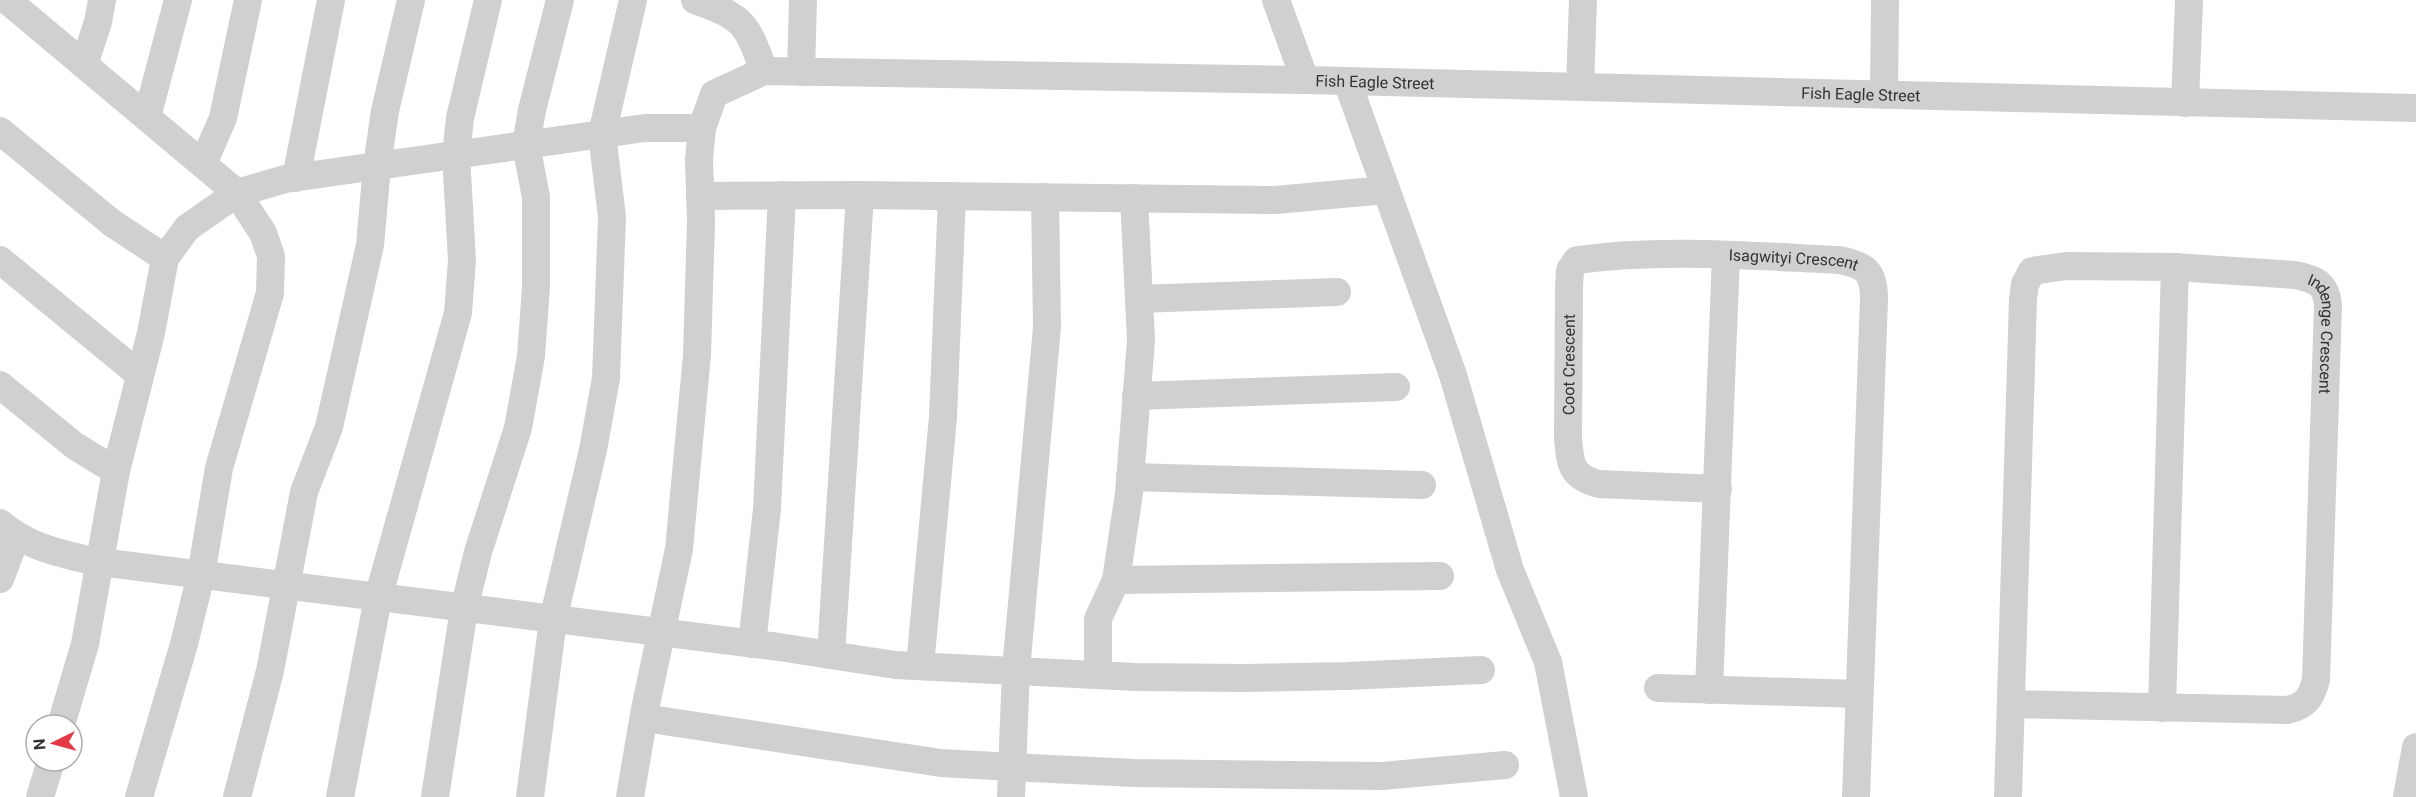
<svg xmlns="http://www.w3.org/2000/svg" width="2416" height="797" viewBox="0 0 2416 797" font-family="Roboto,sans-serif">
<style>
.lines{fill:none;stroke-linecap:round;stroke-linejoin:round}
.minor{stroke:#d0d0d0;stroke-width:28}
.labels{text-anchor:middle;stroke-width:6;stroke-linejoin:round;paint-order:stroke}
.street-label{font-size:16px;fill:#333;stroke:#fff}
</style>
<rect width="100%" height="100%" fill="#fff"/>
<g class="lines">
<g class="minor">
<path d="M7 0 237 193 263 233 271 256 270 293 219 468 201 575 184 644 139 797"/>
<path d="M695 0C744 18 746 22 764 71"/>
<path d="M1276 0 1305 80"/>
<path d="M84 65 98 22 102 0"/>
<path d="M801 72 803 0"/>
<path d="M1347 81 1453 375 1510 570 1548 662 1574 797"/>
<path d="M1580 86 1583 0"/>
<path d="M1884 95 1885 0"/>
<path d="M2185 103 2189 0"/>
<path d="M147 117 178 0"/>
<path d="M0 131 112 223 165 258"/>
<path d="M203 164 223 118 248 0"/>
<path d="M296 178 331 0"/>
<path d="M700 196 860 195 1275 200 1386 190"/>
<path d="M0 260 140 375"/>
<path d="M1139 299 1337 292"/>
<path d="M0 385 75 446 116 471"/>
<path d="M1136 396 1396 387"/>
<path d="M1130 477 1422 485"/>
<path id="s1" d="M1718 489 1599 484C1571 477 1570 464 1568 437L1569 287 1570 270 1577 260C1663 248 1753 256 1839 260 1866 265 1874 272 1874 299L1856 797"/>
<path d="M0 523C26 546 58 553 92 561L779 647 895 665 1135 677 1244 678 1347 676 1481 670"/>
<path d="M0 579 16 537"/>
<path d="M1116 580 1440 576"/>
<path d="M752 644 767 509 782 195"/>
<path d="M831 655 860 195"/>
<path d="M920 666 943 417 952 196"/>
<path d="M1098 674V619L1116 580 1129 493 1141 340 1134 198"/>
<path d="M1658 688 1859 694"/>
<path d="M1709 690 1726 255"/>
<path d="M2162 708 2175 267"/>
<path d="M644 718 941 763 1013 767 1134 773 1382 776 1505 765"/>
<path d="M61 725 85 644 116 471 151 333 165 258 187 228 237 193 285 179 645 128H702"/>
<path d="M40 797 51 761"/>
<path d="M237 797 270 671 304 492 329 427 370 245 377 166 385 111 411 0"/>
<path d="M340 797 378 598 458 313 462 260 456 155 460 118 488 0"/>
<path d="M435 797 464 609 478 552 518 428 531 356 536 287V197L526 145 532 110 560 0"/>
<path d="M530 797 553 620 593 450 606 378 612 217 602 134 633 0"/>
<path id="s2" d="M630 797 645 709 679 549 697 355 701 221 699 159 702 128 714 94 764 71 1305 80 2416 108"/>
<path d="M1011 797 1016 670 1047 327 1045 197"/>
<path id="s3" d="M2008 797 2023 299 2025 284 2032 271 2066 266 2175 267 2295 275C2315 279 2326 283 2328 305L2316 680C2311 698 2306 706 2287 710L2011 704"/>
<path d="M2407 797 2416 747"/>
</g>
</g>
<g class="labels">
<g class="street-label">
<text dy="6" stroke="none"><textPath href="#s2" startOffset="1377">Fish Eagle Street</textPath></text>
<text dy="6" stroke="none"><textPath href="#s2" startOffset="1863">Fish Eagle Street</textPath></text>
<text dy="6" stroke="none"><textPath href="#s1" startOffset="578">Isagwityi Crescent</textPath></text>
<text dy="6" stroke="none"><textPath href="#s3" startOffset="868">Indenge Crescent</textPath></text>
<text dy="6" stroke="none"><textPath href="#s1" startOffset="254">Coot Crescent</textPath></text>
</g>
</g>
<g transform="translate(54 743) rotate(265)"><circle r="28" fill="#ffffff" stroke="#adadad" stroke-width="1.5"/>
<path d="M0-4.5L10 22L0 15L-10 22Z" fill="#e63946"/>
<text y="-9" font-size="16" font-weight="bold" text-anchor="middle" fill="#333333">N</text>
</g>
</svg>
